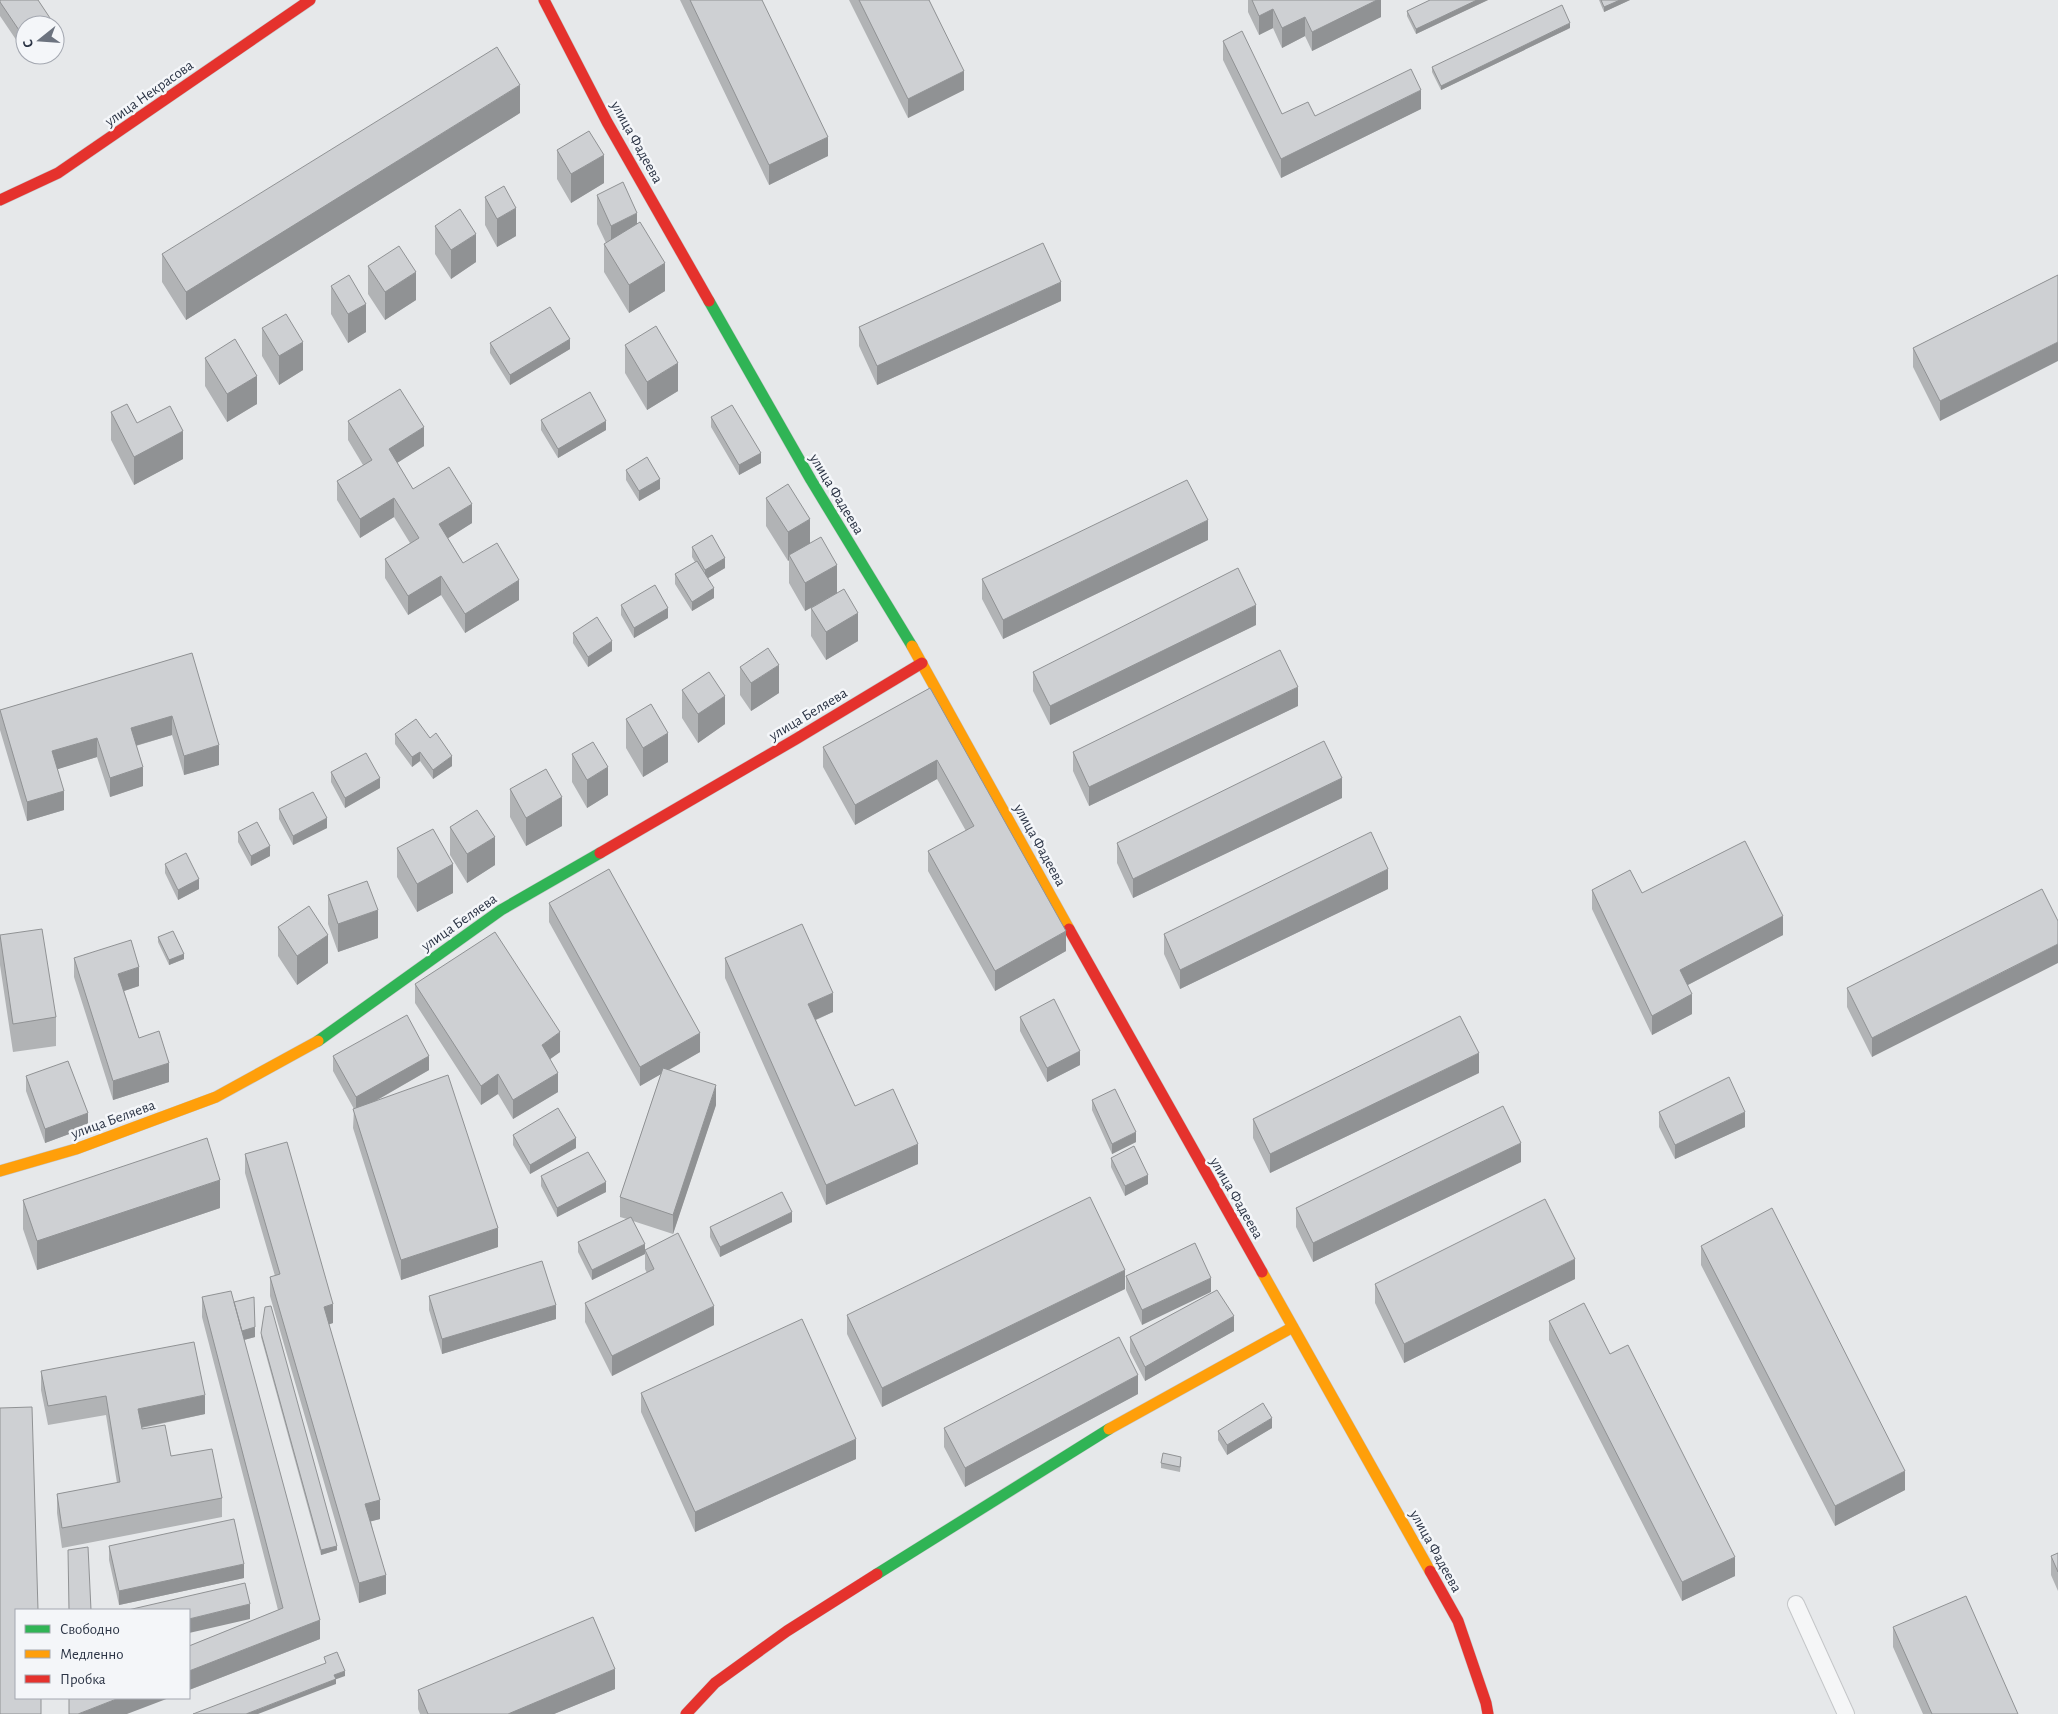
<svg xmlns="http://www.w3.org/2000/svg" width="2058" height="1714" viewBox="0 0 2058 1714" font-family="'Alegreya Sans',sans-serif">
<style>
.lines{fill:none;stroke-linecap:round;stroke-linejoin:round}
.street-casing{stroke:#c4c6c8;stroke-width:18}
.fast-casing{stroke:#c4c6c8;stroke-width:12}
.slow-casing{stroke:#c4c6c8;stroke-width:12}
.jam-casing{stroke:#c4c6c8;stroke-width:12}
.street{stroke:#f5f6f7;stroke-width:16}
.fast{stroke:#30b455;stroke-width:11}
.slow{stroke:#ff9f0a;stroke-width:11}
.jam{stroke:#e5322d;stroke-width:11}
.wall{fill:#b1b3b5}
.shaded-wall{fill:#909294}
.building{fill:#ced0d3;stroke:#909294}
.labels{text-anchor:middle;stroke-width:5;stroke-linejoin:round;paint-order:stroke}
.street-label{font-size:15px;fill:#2b3445;stroke:#f4f6f9}
</style>
<rect width="100%" height="100%" fill="#e6e8ea"/>
<g class="lines">
<g class="street-casing">
<path id="street" d="M1796 1604 1846 1714"/>
</g>
<g class="fast-casing">
<path id="fast" d="M709 301 811 480 912 646
M318 1041 501 910 600 853
M877 1574 1109 1429"/>
</g>
<g class="slow-casing">
<path id="slow" d="M912 646 1069 929
M0 1171 76 1149 216 1097 318 1041
M1262 1272 1430 1571
M1109 1429 1293 1327"/>
</g>
<g class="jam-casing">
<path id="jam" d="M544 0 607 122 709 301
M0 200 58 173 310 0
M600 853 796 739 922 663
M1069 929 1262 1272
M1430 1571 1458 1621 1486 1703 1488 1714
M686 1714 715 1683 787 1631 877 1574"/>
</g>
<use href="#street" class="street"/>
<use href="#fast" class="fast"/>
<use href="#slow" class="slow"/>
<use href="#jam" class="jam"/>
</g>
<path class="wall" d="M0 0 52 25H25V53L0 16Z
M680 0H762L828 156 769 185Z
M849 0H929L964 90 908 118Z
M1248 0H1381V17L1312 51 1305 36 1282 48 1273 28 1259 35 1248 12Z
M1430 0H1488L1416 34 1407 16V11Z
M1599 0H1630L1604 12Z
M1570 28 1441 90 1432 72V67Z
M1223 41 1282 114 1315 116 1421 109 1281 178 1223 60Z
M520 113 186 320 162 282V254Z
M557 150 604 183 571 203 557 179Z
M597 195 637 224 665 291 629 313 604 272V244L606 243 597 224Z
M485 197 516 236 497 247 485 225Z
M435 226 476 262 451 279 435 254Z
M368 266 416 300 385 320 368 294Z
M2058 275 1940 421 1913 367V348Z
M331 286 366 332 348 343 331 314Z
M1061 301 877 385 859 346V327Z
M262 328 303 370 279 385 262 356Z
M490 343 570 349 510 385 490 353Z
M625 345 678 391 647 410 625 373Z
M205 358 257 404 227 422 205 386Z
M111 412 137 423 183 459 134 485 111 440Z
M711 417 761 463 739 475 711 427Z
M541 420 606 430 558 458 541 430Z
M348 421 424 446 397 463 413 489 472 523 448 538 463 563 519 600 465 633 441 595 408 615 385 578V559L410 543 394 517 360 538 337 500V481L363 465 348 440Z
M626 470 660 489 639 501 626 480Z
M766 498 810 543 837 593 858 641 826 660 811 636V608L818 604 805 611 789 583V560L788 561 766 526Z
M1208 540 1003 639 982 599V579Z
M692 547 725 568 708 578 714 598 692 611 675 584V574L695 562 692 557Z
M621 605 668 618 634 638 621 615Z
M1256 625 1050 725 1033 691V672Z
M573 633 612 651 588 667 573 643Z
M192 653 219 765 184 775 172 735 136 746 143 786 110 797 97 757 57 769 64 810 27 821 0 730V710Z
M740 667 779 693 751 711 740 695Z
M930 688 1066 951 995 991 928 871V851L966 831 937 779 855 825 823 767V747Z
M682 690 725 724 698 743 682 718Z
M1298 706 1089 806 1073 771V752Z
M626 719 668 762 643 777 626 748Z
M395 734 430 738 452 766 433 779 420 761 412 767 395 744Z
M572 754 608 795 587 808 572 782Z
M331 772 380 788 345 808 331 782Z
M510 789 562 826 526 846 510 817Z
M1342 798 1133 898 1117 863V843Z
M279 809 327 828 293 845 279 819Z
M450 827 495 865 467 883 450 855Z
M238 832 270 856 251 866 238 842Z
M397 848 453 893 417 912 397 877Z
M165 864 199 889 178 900 165 873Z
M1388 889 1180 989 1164 954V934Z
M2042 889 1872 1057 1847 1007V988Z
M1592 890 1642 893 1783 935 1688 985 1692 1014 1652 1035 1592 909Z
M328 895 378 938 338 952 328 924Z
M549 903 700 1052 669 1070 716 1105 673 1234 633 1221 645 1250 714 1325 612 1376 585 1322V1303L647 1273 645 1269V1254L592 1280 578 1252V1242L627 1219 620 1217V1197L661 1074 640 1086 549 922Z
M278 927 328 963 297 985 278 956Z
M0 935 56 1017V1046L13 1052 0 965Z
M158 937 184 959 169 965 158 942Z
M74 958 139 986 124 991 139 1038 169 1082 113 1100 74 977Z
M725 958 833 1012 816 1020 855 1106 918 1164 826 1205 725 978Z
M415 984 560 1052 550 1059 558 1092 513 1119 498 1094 481 1105 415 1003Z
M1020 1017 1080 1065 1047 1082 1020 1031Z
M333 1056 429 1070 374 1102 498 1247 401 1280 353 1128 354 1109 333 1071Z
M1479 1073 1270 1173 1253 1138V1119Z
M26 1076 88 1127 45 1143 26 1091Z
M1092 1100 1136 1142 1112 1154 1092 1110Z
M1659 1112 1745 1127 1675 1159 1659 1127Z
M513 1135 576 1148 530 1174 513 1145Z
M245 1154 333 1323 329 1324 380 1519 371 1521 386 1594 359 1603 270 1296V1277L275 1276 245 1173Z
M1111 1158 1148 1184 1125 1196 1111 1167Z
M1521 1162 1313 1262 1296 1227V1208Z
M541 1176 606 1192 557 1217 541 1186Z
M23 1200 220 1208 37 1270 23 1229Z
M792 1222 720 1257 710 1237V1227Z
M1195 1243 1142 1325 1126 1290V1276Z
M1701 1246 1905 1490 1835 1526 1701 1265Z
M1575 1279 1404 1363 1375 1303V1284Z
M1125 1289 882 1407 847 1334V1315Z
M429 1296 556 1319 442 1354 429 1310Z
M202 1297 234 1302 255 1337 244 1340 320 1639 189 1690V1646L278 1610 202 1317Z
M1549 1321 1610 1354 1735 1576 1682 1601 1549 1340Z
M1234 1331 1145 1381 1130 1352V1337Z
M261 1333 337 1550 321 1555 261 1337Z
M41 1371 205 1414 142 1428V1429L171 1456 222 1498V1517L62 1548 57 1513V1494L117 1483 106 1415 48 1425 41 1390Z
M641 1393 856 1459 695 1532 641 1412Z
M1138 1394 965 1487 944 1447V1428Z
M1272 1428 1227 1455 1218 1440V1431Z
M1181 1462 1180 1472 1161 1468V1463Z
M109 1546 244 1578 119 1605 109 1560Z
M2058 1553V1591L2051 1575V1556Z
M1893 1627 2018 1714H1923L1893 1647Z
M615 1689 554 1714H420L418 1709V1690Z"/>
<path class="shaded-wall" d="M1377 0H1381V17L1312 51V32Z
M1477 0H1488L1416 34V29Z
M1620 0H1630L1604 12V7Z
M1273 9V28L1259 35V16Z
M1305 17V36L1282 48V28Z
M52 21V25H46Z
M1570 23V28L1441 90V86Z
M964 71V90L908 118V99Z
M520 85V113L186 320V292Z
M1421 90V109L1281 178V159Z
M828 137V156L769 185V165Z
M604 155V183L571 203V174Z
M516 208V236L497 247V219Z
M637 213V241L611 254V226Z
M476 234V262L451 279V250Z
M665 263V291L629 313V285Z
M416 272V300L385 320V292Z
M1061 282V301L877 385V366Z
M366 304V332L348 343V314Z
M570 339V349L510 385V375Z
M303 342V370L279 385V356Z
M2058 342V361L1940 421V401Z
M678 363V391L647 410V382Z
M257 376V404L227 422V394Z
M606 421V430L558 458V449Z
M424 427V446L389 468V449Z
M183 431V459L134 485V457Z
M761 453V463L739 475V465Z
M660 479V489L639 501V491Z
M394 498V517L360 538V519Z
M472 504V523L439 544V524Z
M810 519V547L789 555V560L788 561V532Z
M1208 520V540L1003 639V620Z
M725 558V568L705 580V570Z
M837 565V593L805 611V583Z
M441 576V595L408 615V596Z
M519 580V600L465 633V614Z
M714 588V598L692 611V602Z
M1256 605V625L1050 725V706Z
M668 608V618L634 638V628Z
M858 613V641L826 660V632Z
M612 641V651L588 667V657Z
M779 665V693L751 711V683Z
M1298 687V706L1089 806V787Z
M725 696V724L698 743V714Z
M172 716V735L131 747V728Z
M668 733V762L643 777V748Z
M97 738V757L52 771V751Z
M219 745V765L184 775V756Z
M420 752V761L412 767V757Z
M452 756V766L433 779V770Z
M937 760V779L855 825V805Z
M143 767V786L110 797V778Z
M608 767V795L587 808V780Z
M380 778V788L345 808V798Z
M1342 778V798L1133 898V879Z
M64 791V810L27 821V802Z
M562 797V826L526 846V818Z
M327 818V828L293 845V836Z
M495 837V865L467 883V854Z
M270 846V856L251 866V856Z
M453 864V893L417 912V884Z
M1388 869V889L1180 989V970Z
M199 879V889L178 900V890Z
M378 910V938L338 952V924Z
M1783 916V935L1680 989V970Z
M1066 931V951L995 991V971Z
M328 935V963L297 985V956Z
M2058 944V963L1872 1057V1038Z
M184 954V959L169 965V960Z
M139 967V986L118 993V974Z
M833 993V1012L808 1023V1004Z
M1692 994V1014L1652 1035V1016Z
M560 1032V1052L542 1065V1045Z
M700 1033V1052L640 1086V1067Z
M1080 1051V1065L1047 1082V1068Z
M1479 1053V1073L1270 1173V1154Z
M429 1056V1070L356 1112V1097Z
M169 1063V1082L113 1100V1081Z
M558 1073V1092L513 1119V1100Z
M498 1074V1094L481 1105V1086Z
M716 1085V1105L673 1234V1215Z
M1745 1112V1127L1675 1159V1145Z
M88 1113V1127L45 1143V1129Z
M1136 1132V1142L1112 1154V1144Z
M576 1138V1148L530 1174V1165Z
M1521 1143V1162L1313 1262V1243Z
M918 1144V1164L826 1205V1185Z
M1148 1175V1184L1125 1196V1186Z
M220 1180V1208L37 1270V1241Z
M606 1182V1192L557 1217V1208Z
M792 1212V1222L720 1257V1247Z
M498 1228V1247L401 1280V1260Z
M645 1244V1254L592 1280V1270Z
M1575 1259V1279L1404 1363V1344Z
M1125 1270V1289L882 1407V1388Z
M1211 1278V1292L1142 1325V1310Z
M333 1304V1323L324 1326V1307Z
M556 1305V1319L442 1354V1339Z
M714 1306V1325L612 1376V1356Z
M1234 1316V1331L1145 1381V1367Z
M255 1327V1337L240 1341V1331Z
M1138 1375V1394L965 1487V1468Z
M205 1395V1414L138 1428V1409Z
M1272 1418V1428L1227 1455V1445Z
M856 1439V1459L695 1532V1512Z
M1905 1471V1490L1835 1526V1506Z
M380 1500V1519L365 1523V1504Z
M337 1546V1550L321 1555V1550Z
M1735 1557V1576L1682 1601V1582Z
M244 1564V1578L119 1605V1591Z
M386 1575V1594L359 1603V1583Z
M250 1604V1619L189 1633V1619Z
M320 1620V1639L189 1690V1671Z
M615 1669V1689L554 1714H508Z
M345 1671V1676L334 1680V1675Z
M336 1679V1684L258 1714H246Z
M119 1698H169L127 1714H78Z"/>
<path class="building" d="M0 0H38L52 21 46 25H25V39L0 2Z
M690 0H762L828 137 769 165Z
M859 0H929L964 71 908 99Z
M1252 0H1377L1312 32 1305 17 1282 28 1273 9 1259 16Z
M1430 0H1477L1416 29 1407 11Z
M1601 0H1620L1604 7Z
M1562 5 1570 23 1441 86 1432 67Z
M1242 31 1282 114 1308 102 1315 116 1411 69 1421 90 1281 159 1223 41Z
M497 47 520 85 186 292 162 254Z
M589 131 604 155 571 174 557 150Z
M623 182 637 213 611 226 597 195Z
M504 186 516 208 497 219 485 197Z
M460 209 476 234 451 250 435 226Z
M640 222 665 263 629 285 604 244Z
M1043 243 1061 282 877 366 859 327Z
M399 246 416 272 385 292 368 266Z
M349 275 366 304 348 314 331 286Z
M2058 275V342L1940 401 1913 348Z
M550 307 570 339 510 375 490 343Z
M286 314 303 342 279 356 262 328Z
M656 326 678 363 647 382 625 345Z
M235 339 257 376 227 394 205 358Z
M400 389 424 427 389 449 413 489 449 467 472 504 439 524 463 563 497 543 519 580 465 614 441 576 408 596 385 559 419 538 394 498 360 519 337 481 372 460 348 421Z
M590 392 606 421 558 449 541 420Z
M127 404 137 423 170 406 183 431 134 457 111 412Z
M732 405 761 453 739 465 711 417Z
M647 457 660 479 639 491 626 470Z
M1187 480 1208 520 1003 620 982 579Z
M788 484 810 519 788 532 766 498Z
M712 535 725 558 705 570 692 547Z
M821 537 837 565 805 583 789 555Z
M697 561 714 588 692 602 675 574Z
M1238 568 1256 605 1050 706 1033 672Z
M655 585 668 608 634 628 621 605Z
M844 589 858 613 826 632 811 608Z
M597 617 612 641 588 657 573 633Z
M768 648 779 665 751 683 740 667Z
M1280 650 1298 687 1089 787 1073 752Z
M192 653 219 745 184 756 172 716 131 728 143 767 110 778 97 738 52 751 64 791 27 802 0 710Z
M709 672 725 696 698 714 682 690Z
M930 688 1066 931 995 971 928 851 974 826 937 760 855 805 823 747Z
M651 704 668 733 643 748 626 719Z
M416 719 430 738 436 733 452 756 433 770 420 752 412 757 395 734Z
M1324 741 1342 778 1133 879 1117 843Z
M593 742 608 767 587 780 572 754Z
M366 753 380 778 345 798 331 772Z
M546 769 562 797 526 818 510 789Z
M313 792 327 818 293 836 279 809Z
M477 810 495 837 467 854 450 827Z
M257 822 270 846 251 856 238 832Z
M433 829 453 864 417 884 397 848Z
M1371 832 1388 869 1180 970 1164 934Z
M1745 841 1783 916 1680 970 1692 994 1652 1016 1592 890 1630 870 1642 893Z
M186 853 199 879 178 890 165 864Z
M609 869 700 1033 640 1067 549 903Z
M367 881 378 910 338 924 328 895Z
M2042 889 2058 921V944L1872 1038 1847 988Z
M309 906 328 935 297 956 278 927Z
M802 924 833 993 808 1004 855 1106 893 1089 918 1144 826 1185 725 958Z
M42 929 56 1017 13 1024 0 935Z
M173 931 184 954 169 960 158 937Z
M495 932 560 1032 542 1045 558 1073 513 1100 498 1074 481 1086 415 984Z
M131 940 139 967 118 974 139 1038 159 1031 169 1063 113 1081 74 958Z
M1054 999 1080 1051 1047 1068 1020 1017Z
M407 1015 429 1056 356 1097 333 1056Z
M1460 1016 1479 1053 1270 1154 1253 1119Z
M68 1061 88 1113 45 1129 26 1076Z
M663 1068 716 1085 673 1215 620 1197Z
M448 1075 498 1228 401 1260 353 1109Z
M1729 1077 1745 1112 1675 1145 1659 1112Z
M1115 1089 1136 1132 1112 1144 1092 1100Z
M1503 1106 1521 1143 1313 1243 1296 1208Z
M558 1108 576 1138 530 1165 513 1135Z
M207 1138 220 1180 37 1241 23 1200Z
M287 1142 333 1304 324 1307 380 1500 365 1504 386 1575 359 1583 270 1277 280 1274 245 1154Z
M1134 1146 1148 1175 1125 1186 1111 1158Z
M588 1152 606 1182 557 1208 541 1176Z
M782 1192 792 1212 720 1247 710 1227Z
M1090 1197 1125 1270 882 1388 847 1315Z
M1545 1199 1575 1259 1404 1344 1375 1284Z
M1772 1208 1905 1471 1835 1506 1701 1246Z
M631 1217 645 1244 592 1270 578 1242Z
M678 1233 714 1306 612 1356 585 1303 654 1269 645 1250Z
M1195 1243 1211 1278 1142 1310 1126 1276Z
M542 1261 556 1305 442 1339 429 1296Z
M1217 1290 1234 1316 1145 1367 1130 1337Z
M231 1291 320 1620 189 1671V1646L283 1608 202 1297Z
M254 1297 255 1327 242 1331 234 1302Z
M1584 1303 1610 1354 1628 1345 1735 1557 1682 1582 1549 1321Z
M271 1306 337 1546 321 1550 261 1333 265 1307Z
M802 1319 856 1439 695 1512 641 1393Z
M1119 1337 1138 1375 965 1468 944 1428Z
M194 1342 205 1395 138 1409 142 1429 165 1425 171 1456 212 1449 222 1498 62 1528 57 1494 120 1482 106 1396 48 1406 41 1371Z
M1263 1403 1272 1418 1227 1445 1218 1431Z
M32 1407 38 1610H16V1698H41V1714H0V1408Z
M1163 1453 1181 1457 1180 1467 1161 1463Z
M234 1519 244 1564 119 1591 109 1546Z
M88 1547 91 1610H69L68 1550Z
M2058 1553V1572L2051 1556Z
M245 1583 250 1604 189 1619V1610H128Z
M1966 1596 2018 1714H1932L1893 1627Z
M593 1617 615 1669 508 1714H428L418 1690Z
M337 1652 345 1671 334 1675 336 1679 246 1714H193L326 1663 324 1657Z
M69 1698H119L78 1714H69Z"/>
<g class="labels">
<g class="street-label">
<text transform="translate(149 93) rotate(-35)" y="5">улица Некрасова</text>
<text transform="translate(637 142) rotate(61)" y="5">улица Фадеева</text>
<text transform="translate(837 494) rotate(59)" y="5">улица Фадеева</text>
<text transform="translate(808 714) rotate(-31)" y="5">улица Беляева</text>
<text transform="translate(1040 845) rotate(61)" y="5">улица Фадеева</text>
<text transform="translate(459 922) rotate(-35)" y="5">улица Беляева</text>
<text transform="translate(113 1119) rotate(-20)" y="5">улица Беляева</text>
<text transform="translate(1237 1198) rotate(60)" y="5">улица Фадеева</text>
<text transform="translate(1436 1551) rotate(61)" y="5">улица Фадеева</text>
</g>
</g>
<rect x="15" y="1609" width="175" height="90" fill="#f4f6f9" stroke="#a4a8b1"/>
<rect x="25" y="1625" width="25" height="8" fill="#30b455" stroke="#a4a8b1"/>
<text x="60" y="1634" font-size="15" fill="#2b3445">Свободно</text>
<rect x="25" y="1650" width="25" height="8" fill="#ff9f0a" stroke="#a4a8b1"/>
<text x="60" y="1659" font-size="15" fill="#2b3445">Медленно</text>
<rect x="25" y="1675" width="25" height="8" fill="#e5322d" stroke="#a4a8b1"/>
<text x="60" y="1684" font-size="15" fill="#2b3445">Пробка</text>
<g transform="translate(40 40) rotate(253)"><circle r="24" fill="#f4f6f9" stroke="#a4a8b1"/>
<path d="M0-4L9 19L0 12L-9 19Z" fill="#6c737f"/>
<text y="-8" font-size="14" font-weight="bold" text-anchor="middle" fill="#2b3445">С</text>
</g>
</svg>
